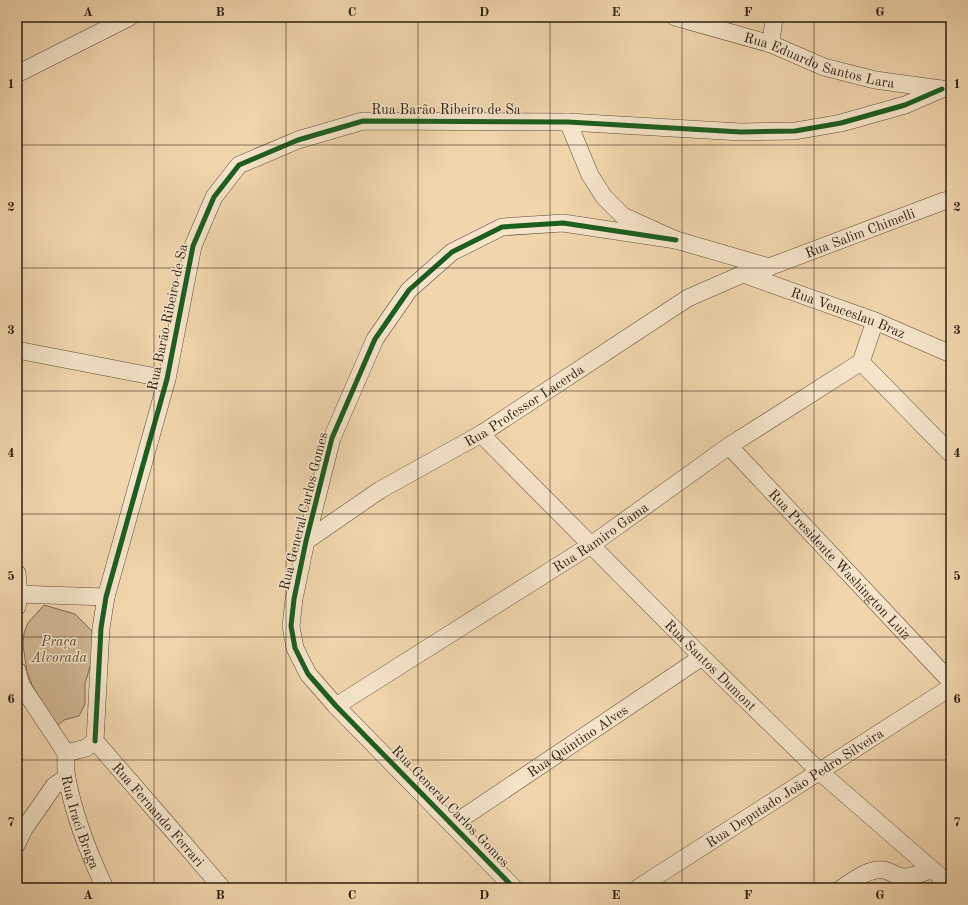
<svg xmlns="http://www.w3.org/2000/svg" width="968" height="905" viewBox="0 0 968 905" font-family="'Old Standard TT',serif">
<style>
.green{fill:#d0b792;stroke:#7e6a52}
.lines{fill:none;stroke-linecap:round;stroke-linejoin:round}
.street-casing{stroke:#5e4c38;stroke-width:18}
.street{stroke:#f6e4ca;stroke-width:17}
.cycleway-casing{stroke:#f6e4ca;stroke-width:8}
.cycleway{stroke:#1b5e20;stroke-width:5}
.grid{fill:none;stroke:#2d1e11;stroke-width:1;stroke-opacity:0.55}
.labels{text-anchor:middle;stroke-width:3;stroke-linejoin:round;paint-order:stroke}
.street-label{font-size:14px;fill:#2d1e11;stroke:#f6e4ca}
.park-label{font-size:14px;font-style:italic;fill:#5e4c38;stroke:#f6e4ca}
.neatline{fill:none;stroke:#2d1e11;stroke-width:1.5}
.grid-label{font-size:13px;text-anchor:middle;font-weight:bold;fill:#2d1e11}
</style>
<rect width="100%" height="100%" fill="#f1d6ad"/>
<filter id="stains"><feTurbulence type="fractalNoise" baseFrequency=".005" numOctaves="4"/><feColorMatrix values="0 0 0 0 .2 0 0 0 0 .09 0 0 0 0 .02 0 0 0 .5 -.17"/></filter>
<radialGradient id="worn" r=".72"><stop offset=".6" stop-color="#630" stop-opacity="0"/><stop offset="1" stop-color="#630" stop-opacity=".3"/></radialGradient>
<path class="green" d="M44 605 75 614 92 631 95 649 85 684V704L79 716 64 720 57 726 32 685 27 672 23 645 24 633 28 623Z"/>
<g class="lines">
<g class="street-casing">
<g id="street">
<path id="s1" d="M675 17 771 44 824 67 875 80 941 89"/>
<path d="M771 44 774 17"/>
<path d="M17 74 130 17"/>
<path d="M568 122 590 175 604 197 623 216 676 240 769 267"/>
<path id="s2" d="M743 274 875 321 951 354"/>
<path d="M875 321 861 362 951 454"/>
<path d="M17 350 167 379"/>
<path id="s3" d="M481 434 702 657 819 771 951 886"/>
<path id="s4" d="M729 446 951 682"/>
<path id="s5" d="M306 541 380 490 481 434 688 298 743 274 769 267 944 201 951 200"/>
<path d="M17 573 19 594 17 607"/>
<path d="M17 594 106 597"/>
<path d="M17 670 21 685 66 753"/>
<path id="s6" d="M336 706 591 545 729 446 861 362"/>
<path d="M95 741 101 628 106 597 167 379 193 246 214 197 239 165 298 140 363 121 568 122 741 132 795 131 841 123 905 105 942 89"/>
<path id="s7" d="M95 741 174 832 222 888"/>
<path id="s8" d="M66 753C66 761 65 770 67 778 74 816 89 854 105 888"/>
<path d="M66 753 86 748 95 741"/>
<path id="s9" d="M452 825 702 657"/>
<path d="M17 844 24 829 54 786 67 777"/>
<path d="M514 888 336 706 308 674 295 648 291 626 294 599 306 541 332 438 375 339 409 290 452 252 502 227 563 223 676 240"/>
<path id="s10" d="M638 888 951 687"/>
<path d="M842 888C854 880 869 868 884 870 892 872 897 877 905 877 913 877 923 872 932 870"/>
</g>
</g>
<use href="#street" class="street"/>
<g class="cycleway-casing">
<path id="cycleway" d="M95 741 101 628 106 597 167 379 193 246 214 197 239 165 298 140 363 121 568 122 741 132 795 131 841 123 905 105 942 89
M514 888 336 706 308 674 295 648 291 626 294 599 306 541 332 438 375 339 409 290 452 252 502 227 563 223 676 240"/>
</g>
<use href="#cycleway" class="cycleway"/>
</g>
<path class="grid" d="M154 17V888M286 17V888M418 17V888M550 17V888M682 17V888M814 17V888M17 145H951M17 268H951M17 391H951M17 514H951M17 637H951M17 760H951"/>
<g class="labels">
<g class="street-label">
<text dy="5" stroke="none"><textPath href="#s1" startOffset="151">Rua Eduardo Santos Lara</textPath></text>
<text x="446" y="114">Rua Barão Ribeiro de Sa</text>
<text dy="5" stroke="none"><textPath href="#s5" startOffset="637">Rua Salim Chimelli</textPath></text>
<text dy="5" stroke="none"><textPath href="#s2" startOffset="112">Rua Venceslau Braz</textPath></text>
<text transform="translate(167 317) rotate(-78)" y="5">Rua Barão Ribeiro de Sa</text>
<text dy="5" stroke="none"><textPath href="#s5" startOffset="257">Rua Professor Lacerda</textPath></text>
<text transform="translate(303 511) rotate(-76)" y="5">Rua General Carlos Gomes</text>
<text dy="5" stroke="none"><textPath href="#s6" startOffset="314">Rua Ramiro Gama</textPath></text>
<text dy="5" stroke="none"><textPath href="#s4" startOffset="162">Rua Presidente Washington Luiz</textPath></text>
<text dy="5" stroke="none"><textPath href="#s3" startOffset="326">Rua Santos Dumont</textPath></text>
<text dy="5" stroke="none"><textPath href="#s9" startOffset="151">Rua Quintino Alves</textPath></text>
<text dy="5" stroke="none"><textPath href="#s10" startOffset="186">Rua Deputado João Pedro Silveira</textPath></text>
<text transform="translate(451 806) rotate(46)" y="5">Rua General Carlos Gomes</text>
<text dy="5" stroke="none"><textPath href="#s7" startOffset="97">Rua Fernando Ferrari</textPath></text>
<text dy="5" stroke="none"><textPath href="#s8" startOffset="71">Rua Iraci Braga</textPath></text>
</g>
<g class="park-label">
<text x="59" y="646">Praça<tspan x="59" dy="16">Alvorada</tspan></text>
</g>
</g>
<rect width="968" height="905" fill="none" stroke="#f1d6ad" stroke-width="44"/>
<rect x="22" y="22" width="924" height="861" class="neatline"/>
<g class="grid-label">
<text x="88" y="16">A</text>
<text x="220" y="16">B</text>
<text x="352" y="16">C</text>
<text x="484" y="16">D</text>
<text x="616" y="16">E</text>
<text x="748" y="16">F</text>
<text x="880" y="16">G</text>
<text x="11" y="88">1</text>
<text x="957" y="88">1</text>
<text x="11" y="211">2</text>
<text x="957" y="211">2</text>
<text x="11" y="334">3</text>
<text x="957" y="334">3</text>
<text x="11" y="457">4</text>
<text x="957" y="457">4</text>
<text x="11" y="580">5</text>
<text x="957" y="580">5</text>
<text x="11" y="703">6</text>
<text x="957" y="703">6</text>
<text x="11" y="826">7</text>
<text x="957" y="826">7</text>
<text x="88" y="899">A</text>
<text x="220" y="899">B</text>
<text x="352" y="899">C</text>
<text x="484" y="899">D</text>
<text x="616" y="899">E</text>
<text x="748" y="899">F</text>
<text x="880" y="899">G</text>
</g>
<rect width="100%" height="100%" filter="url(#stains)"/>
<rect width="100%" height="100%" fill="url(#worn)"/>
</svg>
